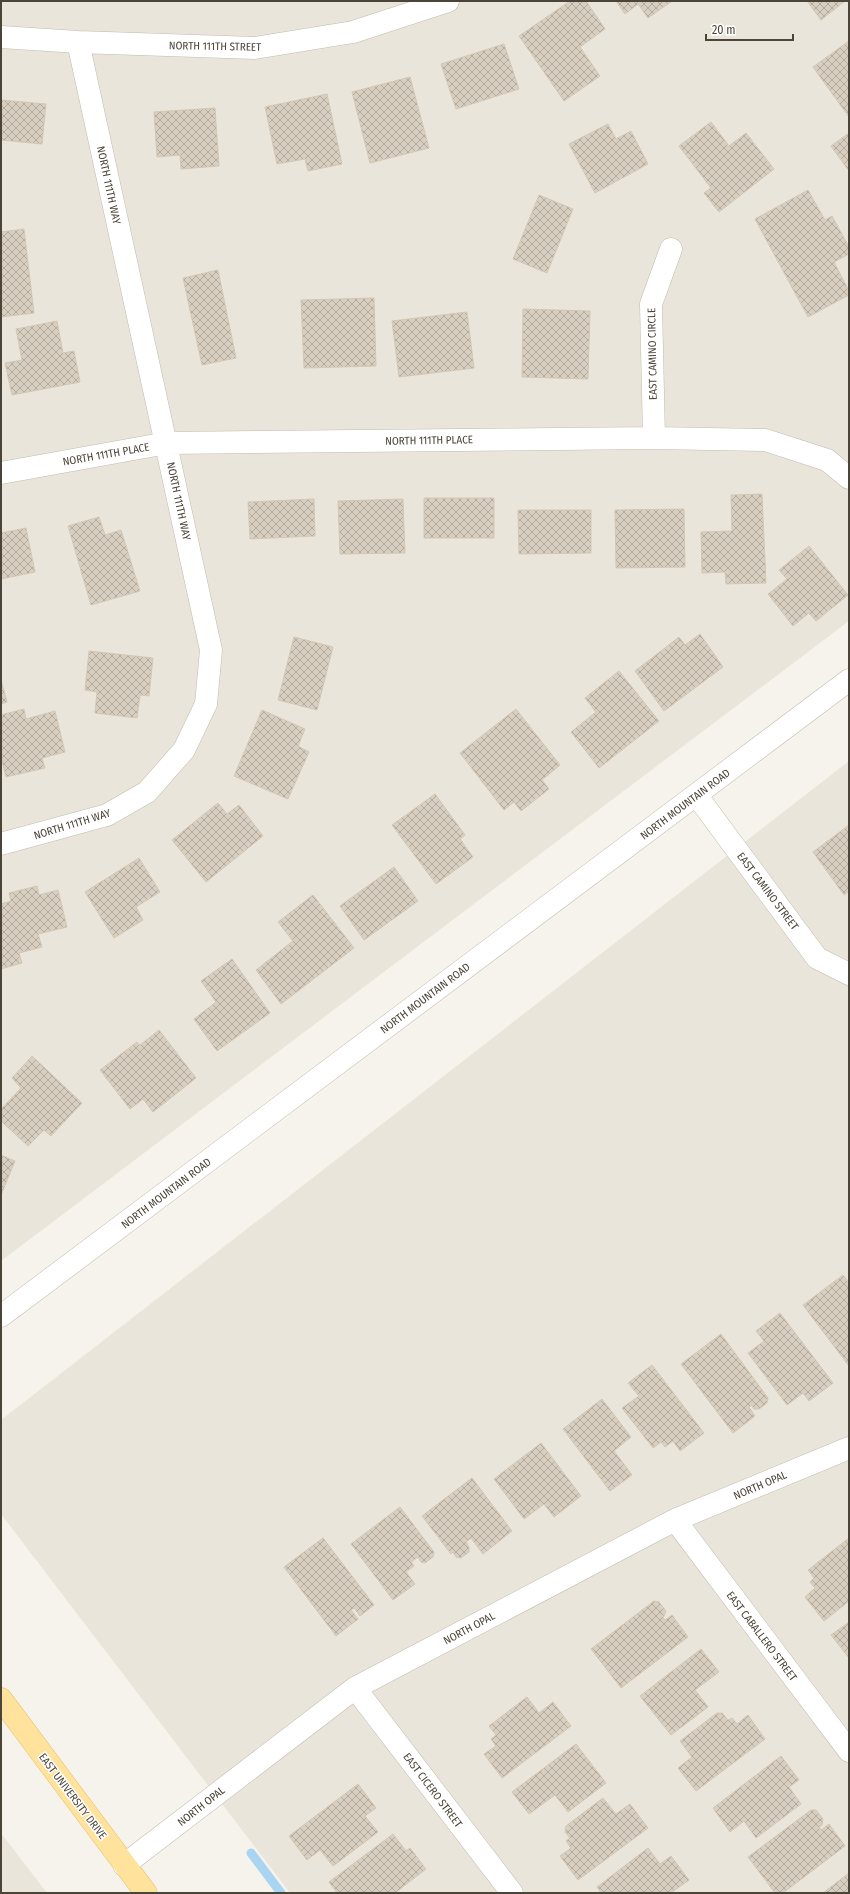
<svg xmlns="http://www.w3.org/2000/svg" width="850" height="1894" viewBox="0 0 850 1894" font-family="'Fira Sans Condensed',sans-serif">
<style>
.residential{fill:#eae5da}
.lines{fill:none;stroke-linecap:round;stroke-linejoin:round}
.stream{stroke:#a9d4f2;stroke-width:9}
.building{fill:url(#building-cross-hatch);stroke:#d3c7b4}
.minor-casing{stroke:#c2bbae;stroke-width:23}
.major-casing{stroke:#e6c16a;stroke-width:23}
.minor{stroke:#fff;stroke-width:22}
.major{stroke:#ffe39c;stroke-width:22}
.labels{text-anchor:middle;stroke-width:3;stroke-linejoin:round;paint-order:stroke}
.street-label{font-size:11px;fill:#4b4439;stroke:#fff}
</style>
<defs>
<pattern id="building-cross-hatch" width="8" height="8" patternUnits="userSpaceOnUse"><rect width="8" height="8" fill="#d8cfc1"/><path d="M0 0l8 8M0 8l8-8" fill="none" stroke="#b1aa9e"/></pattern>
</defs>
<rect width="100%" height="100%" fill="#f6f3ec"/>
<path class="residential" d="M1 1H849V621L1 1261Z
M849 761V1893H290L1 1514V1420Z
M1 1833 47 1893H1Z"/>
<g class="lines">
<path class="stream" d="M251 1853 281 1893"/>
</g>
<path class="building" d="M570 1H586L605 29 580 47 600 76 564 101 519 36Z
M616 1H672L648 18 638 4 625 14Z
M807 1H845L821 20Z
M849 41V117L813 67Z
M504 44 519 89 456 109 441 64Z
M410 77 429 148 370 163 352 92Z
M327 94 342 164 308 171 305 159 277 164 265 107Z
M1 100 46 104 42 144 1 140Z
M215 108 219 166 181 169 180 155 157 157 154 112Z
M711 122 729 146 746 133 774 169 719 212 704 193 711 188 679 146Z
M608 124 616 139 631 131 648 164 595 193 569 144Z
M849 133V171L831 146Z
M808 190 825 220 832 216 849 247V254L834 262 849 291V295L808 317 755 219Z
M539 195 573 209 547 273 513 259Z
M24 229 34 313 1 317V232Z
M218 270 236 358 202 365 183 278Z
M374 298 376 366 304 368 301 300Z
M523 309 590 311 588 379 522 377Z
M467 312 474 368 399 377 392 321Z
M57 321 63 353 74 351 80 382 12 395 5 363 22 360 16 329Z
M762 494 766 583 726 584 725 572 702 573 701 532 732 531 731 495Z
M424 498H494V538H424Z
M314 499 315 536 250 539 248 502Z
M403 499 405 553 340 554 338 501Z
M684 509 685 567 616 568 615 510Z
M518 510H591V553L519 554Z
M99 517 105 535 121 530 140 591 91 605 68 526Z
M26 528 35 572 1 579V533Z
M809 546 848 595 816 621 809 613 793 626 768 594 787 579 779 570Z
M700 634 723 667 664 711 635 671 679 637 685 645Z
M294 637 333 647 317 710 278 700Z
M89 651 153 658 149 696 140 695 137 718 95 713 97 692 85 690Z
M619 671 659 721 599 768 571 732 596 712 585 698Z
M1 680 7 702 1 704Z
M24 709 26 719 55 711 65 752 42 758 45 768 6 777 1 757V715Z
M516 709 560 765 542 780 549 789 521 811 514 802 504 810 460 753Z
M262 710 305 729 298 746 309 752 288 799 234 776Z
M435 794 465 835 460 839 473 857 436 884 392 825Z
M218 803 227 814 239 805 263 836 206 882 172 840Z
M849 825V891L844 895 813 852Z
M139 858 160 892 136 907 143 920 114 938 85 892Z
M394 867 418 901 364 940 340 906Z
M37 886 39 895 58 890 67 927 38 934 42 947 19 953 22 963 1 969V904L11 901 9 893Z
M313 895 354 948 281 1004 256 970 293 941 278 922Z
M232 959 270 1013 217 1051 194 1019 216 1002 201 981Z
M159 1030 196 1078 153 1112 143 1099 130 1109 100 1070 137 1042 140 1045Z
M32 1056 82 1103 51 1136 44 1130 28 1146 1 1121V1109L21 1088 12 1078Z
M1 1155 15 1161 1 1195Z
M843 1275 849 1283V1366L803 1305Z
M780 1313 833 1383 809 1401 803 1393 787 1405 748 1353 764 1341 756 1331Z
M721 1334 768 1398 767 1403 759 1409H754L751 1405 749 1407 755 1416 733 1433 681 1364Z
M652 1365 704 1433 680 1451 673 1441 665 1447 661 1442 653 1448 622 1408 639 1396 628 1383Z
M602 1399 631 1437 614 1451 632 1475 610 1491 563 1429Z
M541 1443 581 1496 554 1517 544 1504 524 1519 494 1479Z
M472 1478 512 1531 483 1554 471 1538 466 1542 469 1547V1552L461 1558 456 1557 453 1552 451 1554 422 1516Z
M400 1507 434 1552 433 1557 425 1563 421 1562 418 1557 411 1562 414 1566 406 1572 415 1584 393 1600 351 1544Z
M323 1538 374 1605 360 1616 354 1608 351 1610 358 1619 336 1636 284 1567Z
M849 1538V1601L824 1621 805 1597 815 1588 810 1582 814 1578 808 1570Z
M654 1601 659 1602 666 1611 663 1618 665 1620 672 1615 688 1637 621 1688 591 1649Z
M849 1622V1658L831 1635Z
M701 1649 719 1672 695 1690 708 1707 671 1735 640 1696Z
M527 1697 539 1713 553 1702 571 1726 502 1778 484 1754 496 1746 491 1739 496 1735 489 1726Z
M717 1713H722L728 1720 732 1718 737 1724 748 1715 765 1739 696 1791 678 1768 692 1757 680 1741Z
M576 1744 606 1783 568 1812 555 1795 529 1814 512 1792Z
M781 1756 799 1780 789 1787 801 1804 756 1838 744 1821 730 1832 713 1808Z
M358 1784 376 1808 365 1816 378 1832 333 1866 320 1850 307 1860 289 1836Z
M603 1798 616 1814 630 1804 648 1828 578 1880 560 1856 571 1848 566 1841 570 1838 565 1832 566 1826Z
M811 1810H816L823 1819 822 1825 819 1827 821 1830 829 1824 845 1846 783 1893H775L748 1857Z
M393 1834 406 1851 410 1848 426 1869 395 1893H337L329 1882Z
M648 1848 660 1864 671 1856 689 1880 671 1893H601L597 1887Z
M849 1873V1893H823Z"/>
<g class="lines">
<g class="minor-casing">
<path id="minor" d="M1 37 78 42 255 48 353 32 448 1
M654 438 651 304 671 249
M1 473 167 443 654 438 765 440 827 460 849 478
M697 796 817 958 849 974
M1 844 107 815 147 792 184 750 206 704 211 650 78 42
M1 1316 849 680
M675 1520 849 1751
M355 1688 512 1893
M124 1865 355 1688 675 1520 849 1448"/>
</g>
<g class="major-casing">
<path id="major" d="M1 1699 146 1893"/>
</g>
<use href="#minor" class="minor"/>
<use href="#major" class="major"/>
</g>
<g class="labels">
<g class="street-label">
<text transform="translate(215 46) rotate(1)" y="4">NORTH 111TH STREET</text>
<text transform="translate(109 185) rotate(78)" y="4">NORTH 111TH WAY</text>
<text transform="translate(652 354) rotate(-91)" y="4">EAST CAMINO CIRCLE</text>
<text transform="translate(429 440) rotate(-1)" y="4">NORTH 111TH PLACE</text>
<text transform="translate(106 454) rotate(-10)" y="4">NORTH 111TH PLACE</text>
<text transform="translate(179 501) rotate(78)" y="4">NORTH 111TH WAY</text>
<text transform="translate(685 804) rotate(-37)" y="4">NORTH MOUNTAIN ROAD</text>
<text transform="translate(72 824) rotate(-17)" y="4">NORTH 111TH WAY</text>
<text transform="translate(768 891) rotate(53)" y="4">EAST CAMINO STREET</text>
<text transform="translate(425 998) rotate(-37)" y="4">NORTH MOUNTAIN ROAD</text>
<text transform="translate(166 1193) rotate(-37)" y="4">NORTH MOUNTAIN ROAD</text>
<text transform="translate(760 1485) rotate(-23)" y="4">NORTH OPAL</text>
<text transform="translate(469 1628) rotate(-28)" y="4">NORTH OPAL</text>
<text transform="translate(762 1636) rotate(53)" y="4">EAST CABALLERO STREET</text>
<text transform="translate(433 1790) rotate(53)" y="4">EAST CICERO STREET</text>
<text transform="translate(73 1796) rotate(53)" y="4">EAST UNIVERSITY DRIVE</text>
<text transform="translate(201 1806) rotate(-38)" y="4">NORTH OPAL</text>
</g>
</g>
<rect width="850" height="1894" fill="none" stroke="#4b4439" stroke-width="4"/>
<path d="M706 34v6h87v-6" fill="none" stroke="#4b4439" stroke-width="2"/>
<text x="712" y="34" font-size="12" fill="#4b4439" stroke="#ffffff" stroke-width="3" paint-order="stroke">20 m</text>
</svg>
